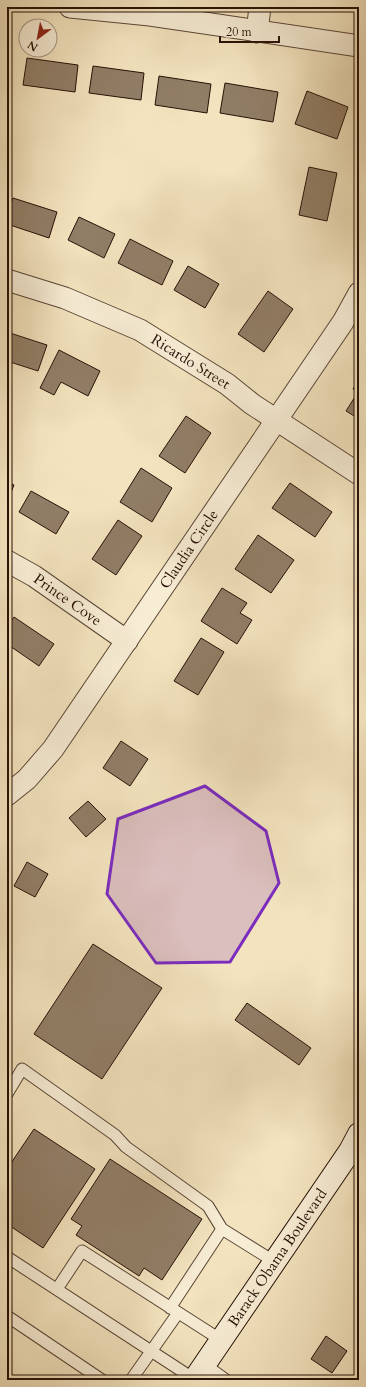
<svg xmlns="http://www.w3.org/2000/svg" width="366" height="1387" viewBox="0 0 366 1387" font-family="Cardo,serif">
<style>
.building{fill:#917e67;stroke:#271007}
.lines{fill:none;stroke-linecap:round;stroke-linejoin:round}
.service-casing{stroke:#5a4535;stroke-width:13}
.minor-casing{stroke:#5a4535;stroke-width:23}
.secondary-casing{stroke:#271007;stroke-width:24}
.service{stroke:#f7edd5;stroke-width:11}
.minor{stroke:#f7edd5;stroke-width:21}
.secondary{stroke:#f7edd5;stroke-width:22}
.marked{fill:#7b2cbf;fill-opacity:0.2;stroke:#7b2cbf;stroke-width:3;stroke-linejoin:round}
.labels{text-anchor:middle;stroke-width:3.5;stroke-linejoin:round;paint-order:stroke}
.street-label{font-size:15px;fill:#271007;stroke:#f7edd5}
</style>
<rect width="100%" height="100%" fill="#f3e4bf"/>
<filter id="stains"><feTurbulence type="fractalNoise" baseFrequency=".005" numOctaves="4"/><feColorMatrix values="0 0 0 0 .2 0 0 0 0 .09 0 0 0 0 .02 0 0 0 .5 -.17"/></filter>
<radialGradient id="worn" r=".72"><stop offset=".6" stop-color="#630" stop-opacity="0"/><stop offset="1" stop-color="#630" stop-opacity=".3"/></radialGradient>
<path class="building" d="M27 58 78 65 75 92 23 85Z
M93 66 144 73 141 100 89 93Z
M159 76 211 84 207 113 155 105Z
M225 83 278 92 273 122 220 113Z
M307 91 348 107 337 139 295 124Z
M309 167 337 173 327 221 299 215Z
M13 198 57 212 49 238 7 224V216Z
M79 217 115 234 104 258 68 240Z
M130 239 173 261 162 285 118 263Z
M188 266 219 284 205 308 174 290Z
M268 291 293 309 264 352 238 334Z
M7 332 47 345 38 371 7 361Z
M59 350 100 371 88 396 61 382 54 395 40 388Z
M359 379V419L346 411 358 392 353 389Z
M186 416 211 433 185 473 159 456Z
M141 468 172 488 152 522 120 502Z
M7 482 14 485 7 502Z
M290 483 332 512 315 537 272 508Z
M31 491 69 512 56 534 19 512Z
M118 520 142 536 116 575 92 559Z
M258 535 294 560 271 593 235 569Z
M222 588 247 603 240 613 252 620 237 644 201 621Z
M14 617 54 644 39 666 7 644V627Z
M201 638 224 652 198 695 174 681Z
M121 741 148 759 130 786 103 768Z
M88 801 106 819 86 837 69 818Z
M27 862 48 874 35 897 14 886Z
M93 944 162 988 102 1079 34 1034Z
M247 1003 311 1048 299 1065 235 1020Z
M34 1129 95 1169 43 1248 7 1224V1169Z
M110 1159 202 1219 162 1280 144 1268 139 1276 76 1235 82 1226 71 1219Z
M326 1336 347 1351 332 1373 311 1359Z"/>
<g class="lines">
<g class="service-casing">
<path id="service" d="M7 1094 22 1069 115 1135 126 1147 208 1206 222 1229 275 1262
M7 1257 194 1379
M57 1289 82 1251 221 1340
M170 1308 222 1229
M7 1316 102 1380
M204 1364 226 1380
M131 1380 178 1313"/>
</g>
<g class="minor-casing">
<g id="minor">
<path d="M70 7 150 15 359 46"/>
<path d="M257 32 260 7"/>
<path id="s1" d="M7 280 65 298 140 330 227 384 252 404 359 474"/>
<path id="s2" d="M7 561 34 576 127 641"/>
<path id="s3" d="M7 795 27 779 53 749 343 322 359 293"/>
</g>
</g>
<g class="secondary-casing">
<g id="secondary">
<path id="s4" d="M194 1380 350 1151 359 1134"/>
</g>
</g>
<use href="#service" class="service"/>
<use href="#minor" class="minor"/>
<use href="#secondary" class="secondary"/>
</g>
<path class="marked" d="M205 786 266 831 279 883 230 962 156 963 107 894 118 819Z"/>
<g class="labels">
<g class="street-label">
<text dy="5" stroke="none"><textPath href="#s1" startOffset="202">Ricardo Street</textPath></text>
<text dy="5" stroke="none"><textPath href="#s3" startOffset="307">Claudia Circle</textPath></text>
<text dy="5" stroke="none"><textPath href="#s2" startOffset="72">Prince Cove</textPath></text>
<text dy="5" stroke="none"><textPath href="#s4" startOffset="148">Barack Obama Boulevard</textPath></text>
</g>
</g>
<rect width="366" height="1387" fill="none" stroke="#f3e4bf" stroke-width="24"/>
<rect x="8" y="8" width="350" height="1371" fill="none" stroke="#271007" stroke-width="2"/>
<rect x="12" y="12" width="342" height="1363" fill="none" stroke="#271007"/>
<g transform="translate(38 38) rotate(212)"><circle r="19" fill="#f7edd5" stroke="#a49583"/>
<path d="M0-3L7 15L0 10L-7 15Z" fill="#8f2418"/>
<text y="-6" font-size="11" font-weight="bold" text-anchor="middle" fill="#271007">N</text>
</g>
<path d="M220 36v6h59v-6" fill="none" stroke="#271007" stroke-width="2"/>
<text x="226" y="36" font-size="12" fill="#271007" stroke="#f7edd5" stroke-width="3" paint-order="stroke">20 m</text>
<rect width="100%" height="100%" filter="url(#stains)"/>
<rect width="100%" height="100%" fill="url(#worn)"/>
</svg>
